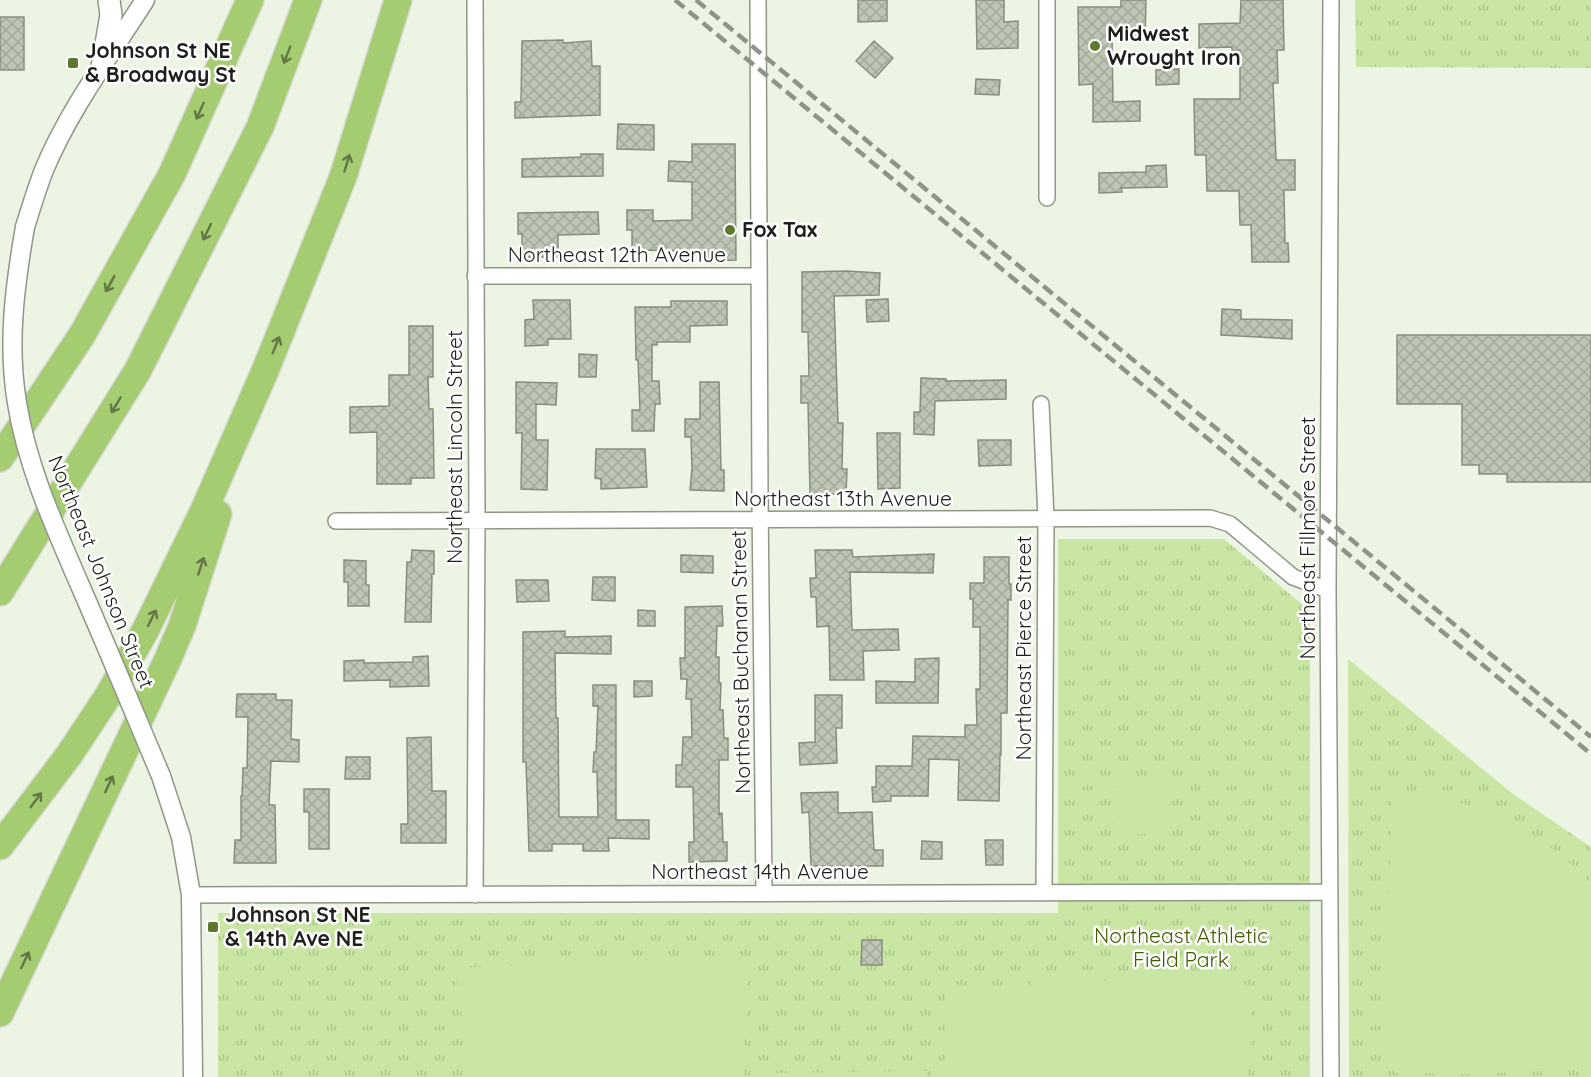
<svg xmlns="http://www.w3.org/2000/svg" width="1591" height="1077" viewBox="0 0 1591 1077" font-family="Quicksand,sans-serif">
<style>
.grass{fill:url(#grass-tufts)}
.pitch{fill:#c9e6a4}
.building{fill:url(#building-cross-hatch);stroke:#878e7e;stroke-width:1.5}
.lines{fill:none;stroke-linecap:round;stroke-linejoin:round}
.minor-casing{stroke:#8f9786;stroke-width:18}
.tertiary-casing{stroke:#8f9786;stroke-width:21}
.secondary-casing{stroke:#8f9786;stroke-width:24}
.motorway-casing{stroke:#dbdbda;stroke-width:30}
.minor{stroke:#fff;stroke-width:15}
.tertiary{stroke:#fff;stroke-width:18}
.secondary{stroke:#fff;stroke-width:21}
.motorway{stroke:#a6cc71;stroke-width:27}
.rail{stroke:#8e9488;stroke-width:4.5;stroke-dasharray:12 6;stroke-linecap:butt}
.tertiary-bridge-casing{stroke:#8f9786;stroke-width:21;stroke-linecap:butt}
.tertiary-bridge{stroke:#fff;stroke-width:18}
.oneway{stroke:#627646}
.poi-dot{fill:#5c792e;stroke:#fff;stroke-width:2}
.labels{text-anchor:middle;stroke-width:5;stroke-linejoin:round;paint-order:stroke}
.poi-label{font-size:21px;font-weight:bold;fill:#1d201a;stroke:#fff;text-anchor:start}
.street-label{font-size:21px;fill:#1d201a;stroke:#fff}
.park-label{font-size:21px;fill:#405d00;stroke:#fff}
</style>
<defs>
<pattern id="grass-tufts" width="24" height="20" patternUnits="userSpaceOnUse" patternTransform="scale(1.5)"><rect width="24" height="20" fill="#c9e6a4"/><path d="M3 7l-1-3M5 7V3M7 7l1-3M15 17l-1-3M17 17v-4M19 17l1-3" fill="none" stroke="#acc58d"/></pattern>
<pattern id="building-cross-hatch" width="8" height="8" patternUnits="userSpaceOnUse" patternTransform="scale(1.5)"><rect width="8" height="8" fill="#bdc6b4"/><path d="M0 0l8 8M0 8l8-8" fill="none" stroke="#a2aa9a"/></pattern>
</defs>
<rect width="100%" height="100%" fill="#ecf5e3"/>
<path class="grass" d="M1355 0H1591V68L1356 67Z
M1058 539H1224L1310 611V1077H218V913H1058Z
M1348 659 1513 794 1591 847V1077H1349Z"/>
<path class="pitch" d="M1119 783H1165V834H1119Z
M1392 793C1465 793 1543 830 1591 884V1069L1475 1074 1396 1073 1384 1061Z
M738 956 749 966 743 1077H471L455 968Z
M1098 969 1099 981 1232 972 1250 989 1252 1026 1247 1077H946V992L1032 987 1031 974Z
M926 1071V1077H770V1073Z"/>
<path class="building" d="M858 0H887V21L858 22Z
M976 0H1004V22L1018 21V48L977 49Z
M1121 0H1146L1145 39 1112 38 1113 102 1140 101V121L1093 122V84L1079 85 1078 7H1121Z
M1241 0H1283L1284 50H1277L1278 83H1273L1276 160H1295V190H1284L1285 243H1288L1289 262H1252L1251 225H1240L1239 191H1207L1206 155H1195L1194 99H1240V50L1232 51V47L1199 48V24L1240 23Z
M0 17H24V70H0Z
M563 40V43L591 41 592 66H600V115L515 118V102H521L522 41Z
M874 41 893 58 875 78 856 61Z
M1179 69V84L1156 85V70Z
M976 79 1000 80 999 95 975 94Z
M618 124 654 125V150L617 149Z
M692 144H735L736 260 700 261V251L632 250V230H627V210H653V221L692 220V182L668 181 669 161 692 162Z
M581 154H603V176L522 177V159L581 157Z
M1166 165 1167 187 1121 188 1122 192 1099 193V173L1146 172V166Z
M577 212H598L599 234 558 235V257H522V234H518V213Z
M846 271 880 273 879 295 834 296 838 423H843L842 469H847L846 494H810L808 403H801V376H809L808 332H802V272Z
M888 299 889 321 867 322 866 300Z
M533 300H570L571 339H548V345L525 346V320L534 319Z
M671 301H727V325L690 326V342H657V345H652V381H659L660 404H655L654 431H632V410H640L638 360H636L635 307H671Z
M1222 309 1241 310V319L1292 320V339L1221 335Z
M409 326H433V377H428L429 409H433L434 478H411V484H377V432L350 433V407L389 406V375H409Z
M1397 335H1591V482H1507V474H1479V465H1462V404H1397Z
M579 354 597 355 596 377H579Z
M921 378 946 379V381L1006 380V399L935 401 934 435 914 434V412H920Z
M516 382 557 383 556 405 536 404V440H548L547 490 521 489 522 433H516Z
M700 382H719L721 470H724V491L690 490 692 468 691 437H685V419H700Z
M877 433H900V488L878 489Z
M978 440H1011V465L979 466Z
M596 449H645L647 487 601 489V479L595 478Z
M412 550 434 551V574H432L431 622H405L407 562H411Z
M815 550H852L853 557 934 554 933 573 850 572 852 630 898 629 899 650 863 651 864 680H830L829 626 817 627 816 597H811L810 578H816Z
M681 555 713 556V573L681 572Z
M984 557H1009V584H1011V600H1008L1007 713H1001V755H1000L999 801 958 800 959 760 929 759 928 796H891V801L873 802 872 787H876V766H912L913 736 965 737V725H977L976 689H980V627H973V599H970V583H984Z
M344 560 366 561V585H369V606H348V582H344Z
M593 577H615V601L592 600Z
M516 580H548L549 601 517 602Z
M722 606 723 626H717L716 657H719V683H721L720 710H723L724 738H728V760H719V814L722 813 723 842H727V861L689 862V842H694L693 787H676V765H682L683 737H692L691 699H686L687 679H681L680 658H685V607Z
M638 610 655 611V626H638Z
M565 631V637L611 636V654L555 653 556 718H558L559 817H598L597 772H593L594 752H596L598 706H593V685H616V820H649V839L608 838 609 851H583V844H552V851H529L526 762H523V632Z
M428 656 429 686 390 687V680L344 681V661L364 660V663L413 662V657Z
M939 658 938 703H876V681L915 682V659Z
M634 681H652V696L634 697Z
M237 694H276V700H292L291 739 299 740V762L271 761 269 805H275L276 863H234L235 840H241V796H242L243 768H247L248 717H236Z
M815 695H842V728H836L837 763 800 765 799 743 815 742Z
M431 737 432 791H446V843H401V824H408L407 738Z
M346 757H370V779H345Z
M304 789H329V849H309V812H304Z
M838 792V813L872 812 874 850H883V866H811L809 812 802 813 801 793Z
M985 840H1003V865H986Z
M922 841 942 842V859H921Z
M862 940H882V965H861Z"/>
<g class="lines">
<g class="minor-casing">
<path id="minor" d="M758 0 760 499 764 892
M1331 0 1328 590 1331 1077
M1047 198V0
M475 276H758
M1041 404 1046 518 1044 893
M336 521 1210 518 1230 524 1293 577 1328 590
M191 895 1330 892
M475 895 477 521 475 0"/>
</g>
<g class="tertiary-casing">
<path id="tertiary" d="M25 227C31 208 37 188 44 170 69 110 110 55 145 0
M161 776 181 837 191 895 193 1077"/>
</g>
<g class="secondary-casing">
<path id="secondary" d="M102 67 111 15 109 0"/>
</g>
<g class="motorway-casing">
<path id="motorway" d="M0 458 82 335 172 174 250 0
M0 592 138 370 260 127 308 0
M0 846 69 755 108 696 145 631 205 508 265 371 343 177 398 0
M0 1013 167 661 182 626 218 514"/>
</g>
<use href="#minor" class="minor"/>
<use href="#tertiary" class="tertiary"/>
<use href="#secondary" class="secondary"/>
<use href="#motorway" class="motorway"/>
<path class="rail" d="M675 0 1591 754
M696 0 1591 737"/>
<g class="tertiary-bridge-casing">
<path id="tertiary-bridge" d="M25 227C15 285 7 343 17 403 27 466 54 525 79 583 107 647 134 712 161 776"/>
</g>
<use href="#tertiary-bridge" class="tertiary-bridge"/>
</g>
<defs><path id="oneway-shaft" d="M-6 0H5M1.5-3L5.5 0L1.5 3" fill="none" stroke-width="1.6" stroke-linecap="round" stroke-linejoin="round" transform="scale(1.5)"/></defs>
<g class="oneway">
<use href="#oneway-shaft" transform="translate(287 55) rotate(111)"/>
<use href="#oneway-shaft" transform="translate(200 111) rotate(114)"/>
<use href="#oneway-shaft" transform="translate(347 163) rotate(-73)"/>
<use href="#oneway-shaft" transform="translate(207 232) rotate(116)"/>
<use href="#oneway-shaft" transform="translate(110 284) rotate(119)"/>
<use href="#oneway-shaft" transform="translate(276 345) rotate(-68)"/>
<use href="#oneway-shaft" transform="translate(116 405) rotate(121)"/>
<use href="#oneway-shaft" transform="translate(201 566) rotate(-72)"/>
<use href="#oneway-shaft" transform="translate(152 618) rotate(-63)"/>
<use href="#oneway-shaft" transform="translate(109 784) rotate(-65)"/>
<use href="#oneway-shaft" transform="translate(36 800) rotate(-53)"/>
<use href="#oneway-shaft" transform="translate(25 960) rotate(-65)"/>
</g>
<g class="poi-dot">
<circle cx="1095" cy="46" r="6"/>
<rect x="67" y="57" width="12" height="12" rx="3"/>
<circle cx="730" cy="230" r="6"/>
<rect x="207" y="921" width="12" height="12" rx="3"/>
</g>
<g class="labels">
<g class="poi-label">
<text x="1107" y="41">Midwest<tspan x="1107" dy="24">Wrought Iron</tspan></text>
<text x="85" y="58">Johnson St NE<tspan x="85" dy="24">&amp; Broadway St</tspan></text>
<text x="742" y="237">Fox Tax</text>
<text x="225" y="922">Johnson St NE<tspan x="225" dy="24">&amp; 14th Ave NE</tspan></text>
</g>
<g class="street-label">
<text x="617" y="262">Northeast 12th Avenue</text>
<text transform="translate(455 447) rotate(-90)" y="7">Northeast Lincoln Street</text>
<text x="843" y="506">Northeast 13th Avenue</text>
<text transform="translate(1308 538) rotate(-90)" y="7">Northeast Fillmore Street</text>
<text transform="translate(101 572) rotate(68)" y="7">Northeast Johnson Street</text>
<text transform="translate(1024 648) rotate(-90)" y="7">Northeast Pierce Street</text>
<text transform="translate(741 662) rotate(-91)" y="7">Northeast Buchanan Street</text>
<text x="760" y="879">Northeast 14th Avenue</text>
</g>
<g class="park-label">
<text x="1181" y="943">Northeast Athletic<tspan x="1181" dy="24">Field Park</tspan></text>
</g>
</g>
</svg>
